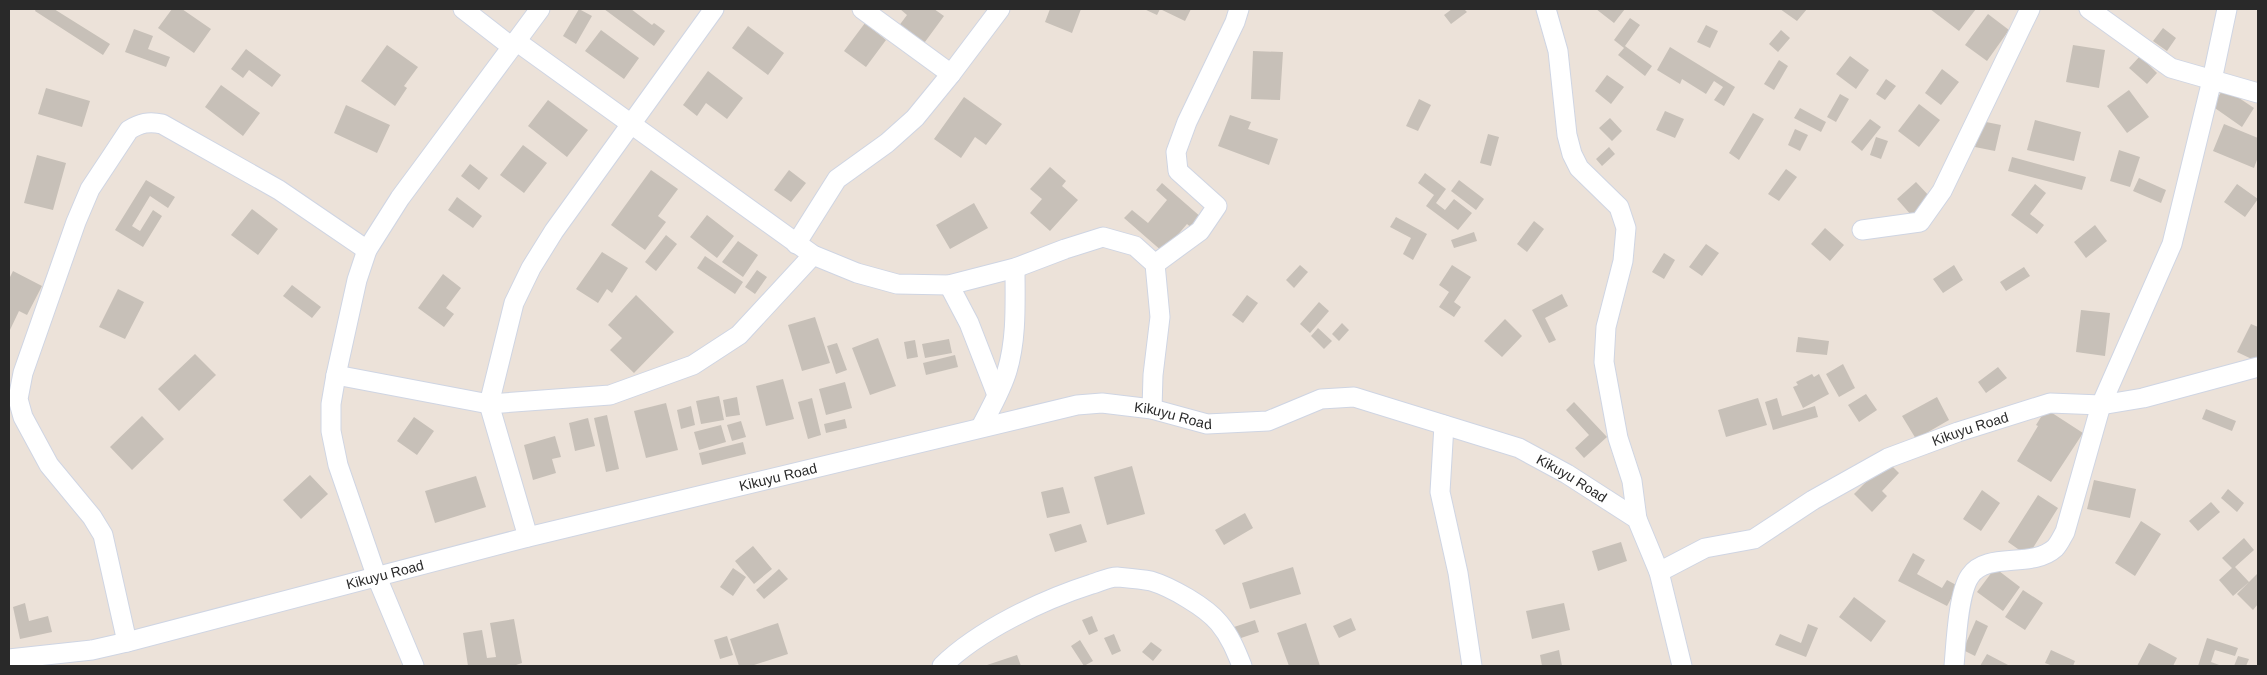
<svg xmlns="http://www.w3.org/2000/svg" width="2267" height="675" viewBox="0 0 2267 675" font-family="Arial,sans-serif">
<style>
.building{fill:#c7c0b8}
.lines{fill:none;stroke-linecap:round;stroke-linejoin:round}
.minor-casing{stroke:#cfd5e3;stroke-width:21}
.minor{stroke:#fff;stroke-width:19}
.labels{text-anchor:middle;stroke-width:4;stroke-linejoin:round;paint-order:stroke}
.street-label{font-size:14px;fill:#292929;stroke:#fff}
</style>
<rect width="100%" height="100%" fill="#ece2d9"/>
<path class="building" d="M36 9H54L110 44 103 55 35 11Z
M172 9H182L211 29 194 53 158 28Z
M579 9 592 16 576 44 563 36Z
M604 9H631L652 25 654 23 665 31 654 46Z
M900 9H934L944 16 922 46 898 27 907 15Z
M1050 9H1081L1072 33 1045 22Z
M1144 9H1191L1185 21 1160 9 1157 15Z
M1452 9H1464L1467 12 1451 24 1444 15Z
M1596 9H1625L1614 23Z
M1780 9H1807L1797 21Z
M1930 9H1976L1959 31Z
M1988 14 2009 30 1987 61 1965 45Z
M1630 18 1640 25 1625 46 1652 66 1645 76 1618 55 1624 48 1614 40Z
M865 23 886 40 866 67 844 51Z
M1706 25 1718 31 1710 48 1697 42Z
M748 26 784 53 768 75 732 48Z
M2163 28 2176 38 2167 51 2153 41Z
M134 29 153 36 148 49 170 57 166 67 125 52Z
M601 30 639 58 624 79 585 51Z
M1781 30 1790 38 1778 52 1769 44Z
M387 45 418 67 404 86 407 88 395 106 361 81Z
M2073 45 2105 50 2099 88 2066 82Z
M1670 47 1735 87 1724 106 1714 100 1723 87 1714 81 1706 94 1682 79 1680 84 1657 70Z
M246 49 281 75 272 87 249 70 243 78 231 69Z
M1253 51 1283 52 1280 100 1251 99Z
M1850 56 1869 70 1856 89 1836 74Z
M2140 56 2157 73 2147 84 2129 68Z
M1779 60 1788 66 1774 90 1764 84Z
M1942 69 1959 82 1941 105 1925 93Z
M708 71 743 98 727 119 706 103 697 116 683 105Z
M1607 75 1624 87 1611 104 1595 91Z
M1886 79 1896 86 1885 100 1876 94Z
M221 85 260 113 243 136 205 107Z
M46 88 90 101 82 127 38 114Z
M2224 88 2254 108 2242 127 2212 106Z
M2129 90 2149 117 2127 133 2107 106Z
M1840 94 1849 99 1836 122 1827 117Z
M964 97 1002 124 986 145 975 137 961 158 934 139Z
M1419 99 1431 105 1418 131 1406 126Z
M548 100 588 130 567 157 528 126Z
M1919 104 1940 120 1919 147 1898 131Z
M346 105 390 125 377 153 334 133Z
M1800 108 1826 122 1821 132 1794 118Z
M1665 111 1684 119 1675 138 1656 130Z
M1753 113 1764 119 1739 160 1729 153Z
M1230 115 1251 122 1248 129 1278 139 1269 165 1218 146Z
M1610 118 1622 131 1612 141 1599 128Z
M1870 119 1881 127 1862 151 1851 142Z
M2035 120 2081 132 2074 161 2027 150Z
M1981 121 2001 125 1995 151 1975 147Z
M2224 124 2258 138V157L2254 168 2213 151Z
M1795 129 1808 135 1800 151 1788 145Z
M1488 134 1499 137 1491 166 1480 163Z
M1876 137 1888 141 1881 159 1870 155Z
M523 145 547 163 524 193 500 175Z
M1609 147 1615 154 1602 166 1596 159Z
M2119 150 2140 157 2130 187 2110 181Z
M37 155 66 163 53 210 24 203Z
M2012 157 2086 177 2082 190 2008 171Z
M470 164 488 178 479 190 461 176Z
M1050 167 1066 181 1062 186 1078 200 1050 231 1030 213 1042 199 1030 189Z
M1786 169 1797 177 1779 201 1768 194Z
M651 170 678 189 658 216 666 222 645 250 611 225Z
M789 170 806 183 791 202 774 190Z
M1425 173 1446 189 1436 203 1445 210 1454 199 1472 213 1458 230 1426 206 1434 195 1418 183Z
M2139 178 2166 190 2161 203 2133 191Z
M146 180 175 197 168 208 150 196 132 226 140 231 153 210 162 216 143 247 115 230Z
M1459 180 1484 199 1476 210 1451 191Z
M1916 182 1931 198 1912 216 1897 199Z
M1162 183 1202 218 1193 229 1187 224 1163 252 1124 218 1132 210 1148 223 1167 200 1156 190Z
M2035 184 2046 193 2030 214 2044 225 2037 234 2011 215Z
M2237 184 2258 199 2245 217 2224 202Z
M457 197 482 216 473 228 448 210Z
M974 203 988 228 950 249 936 225Z
M252 209 278 229 258 255 231 235Z
M707 215 734 236 717 258 690 237Z
M1396 217 1427 234 1413 260 1403 254 1411 238 1390 227Z
M1534 221 1544 229 1527 252 1517 244Z
M2095 225 2107 241 2086 258 2074 242Z
M1825 228 1844 245 1830 261 1811 244Z
M1474 232 1477 241 1454 248 1451 240Z
M666 235 677 244 656 271 645 262Z
M738 241 758 255 743 277 722 262Z
M1706 244 1719 253 1702 276 1689 267Z
M602 252 628 268 612 293 607 289 598 303 576 289Z
M1664 253 1675 260 1664 279 1652 272Z
M705 256 743 282 735 294 697 268Z
M1300 265 1308 272 1294 288 1286 280Z
M1452 265 1471 277 1454 302 1461 307 1454 317 1439 307 1449 292 1439 285Z
M1954 265 1963 280 1943 293 1933 279Z
M2024 267 2030 276 2006 291 2000 282Z
M757 270 767 277 755 294 745 287Z
M13 271 42 286 27 315 19 311 9 332V279Z
M443 274 461 288 446 308 454 314 444 327 418 308Z
M292 285 321 307 312 318 283 296Z
M118 289 144 302 125 339 99 327Z
M1562 294 1568 306 1545 318 1556 340 1549 343 1532 310Z
M636 295 674 332 634 373 610 350 622 338 608 325Z
M1247 295 1258 303 1243 323 1232 315Z
M1319 302 1329 311 1310 333 1300 324Z
M2081 310 2110 313 2105 356 2076 352Z
M815 317 830 363 802 371 788 325Z
M1505 319 1522 336 1502 357 1484 341Z
M1342 323 1349 330 1339 341 1332 334Z
M2251 324 2258 327V362L2237 352Z
M1318 328 1332 341 1324 349 1311 336Z
M1798 337 1829 341 1827 355 1796 352Z
M878 338 896 386 870 395 852 348Z
M949 339 952 353 925 358 922 344Z
M915 340 918 357 907 359 904 342Z
M837 343 847 370 836 374 827 346Z
M195 354 216 375 179 411 158 389Z
M955 355 958 367 926 375 923 363Z
M1843 364 1855 388 1839 397 1826 374Z
M1998 367 2007 378 1986 393 1978 382Z
M1812 374 1814 377 1819 374 1829 394 1803 408 1793 387 1798 385 1796 382Z
M783 379 794 419 766 426 756 386Z
M845 382 852 408 826 415 819 389Z
M1866 394 1877 410 1859 422 1848 405Z
M719 396 724 420 701 424 696 401Z
M737 397 740 415 726 417 723 400Z
M1937 397 1949 420 1916 439 1902 416Z
M812 398 821 435 808 439 798 402Z
M1758 398 1767 425 1726 437 1718 410Z
M1777 398 1782 416 1815 406 1818 417 1773 430 1765 402Z
M1574 402 1607 437 1584 458 1575 448 1589 435 1566 410Z
M666 403 678 450 646 458 634 411Z
M691 406 695 425 681 429 677 410Z
M2046 409 2083 433 2051 482 2017 461 2038 426 2036 425Z
M2206 409 2236 421 2232 431 2202 419Z
M607 415 619 469 606 472 594 418Z
M142 416 164 439 132 470 110 447Z
M414 417 434 431 417 455 397 441Z
M588 418 595 446 575 451 569 423Z
M845 419 847 428 826 433 824 424Z
M741 421 746 437 732 441 727 425Z
M721 425 726 442 699 450 694 432Z
M555 436 561 457 552 459 556 473 533 480 524 445Z
M743 442 746 454 702 465 699 453Z
M1887 461 1899 473 1882 491 1887 496 1872 512 1854 494Z
M1132 466 1145 514 1107 525 1094 477Z
M310 475 328 494 301 519 283 500Z
M476 476 486 507 435 523 425 491Z
M2094 480 2136 489 2130 518 2087 509Z
M1063 487 1070 513 1047 518 1041 492Z
M2228 489 2244 503 2237 512 2221 498Z
M1982 490 2000 503 1981 531 1963 519Z
M2038 495 2058 508 2028 556 2008 542Z
M2211 502 2220 512 2198 531 2189 521Z
M1245 513 1253 528 1224 545 1215 530Z
M2141 521 2161 534 2135 576 2115 563Z
M1081 524 1087 542 1055 552 1049 534Z
M2244 538 2254 550 2235 567 2249 582 2233 596 2219 580 2232 568 2222 558Z
M1621 542 1627 561 1598 571 1592 551Z
M753 546 772 569 754 584 735 561Z
M1913 553 1925 560 1917 574 1942 588 1947 580 1958 586 1947 606 1898 581Z
M1293 567 1301 594 1250 609 1242 583Z
M733 568 746 577 733 596 720 587Z
M1995 568 2020 587 2003 611 1977 592Z
M779 569 788 579 764 599 756 590Z
M2258 573V604L2253 610 2237 594Z
M2023 590 2043 603 2025 630 2005 617Z
M1854 597 1886 621 1871 642 1839 617Z
M25 603 29 621 48 616 52 632 20 639 13 607Z
M1564 603 1570 630 1532 639 1526 611Z
M1092 616 1098 631 1089 635 1082 620Z
M1351 618 1356 630 1339 638 1333 626Z
M514 619 522 663 513 666H468L463 633 482 630 487 658 496 657 490 623Z
M1255 620 1259 632 1235 640 1231 628Z
M1976 620 1988 626 1975 656 1963 650Z
M778 623 788 654 751 666H739L730 639Z
M1306 623 1320 666H1289L1277 633Z
M1808 624 1818 628 1806 657 1775 645 1780 634 1801 643Z
M1114 634 1121 651 1112 655 1104 638Z
M727 636 733 655 720 659 714 640Z
M2207 638 2238 648 2235 656 2215 650 2211 662 2222 666H2198Z
M1080 640 1093 661 1084 666 1071 646Z
M1151 642 1162 650 1153 661 1142 652Z
M2149 643 2177 658 2173 666H2137Z
M1559 650 1562 666H1542L1540 655Z
M2051 650 2075 661 2073 666H2053L2045 663Z
M1987 654 2010 666H1980Z
M1017 655 1021 666H984Z
M2238 656 2249 659 2246 666H2234Z"/>
<g class="lines">
<g class="minor-casing">
<g id="minor">
<path d="M463 9 512 47"/>
<path d="M862 9 951 74"/>
<path d="M1546 9 1558 51 1567 135 1572 154 1579 168 1619 207 1626 228 1623 261 1606 327 1604 362 1618 438 1632 481 1637 519"/>
<path d="M2089 9 2171 68 2258 93"/>
<path d="M516 41 813 255 857 273 897 284 949 285 1015 268 1065 249 1103 237 1135 246 1155 264 1160 317 1153 375 1152 409"/>
<path d="M1862 230 1920 222 1942 191 2030 9"/>
<path d="M796 244 837 179 887 143 915 118 951 74 1000 9"/>
<path d="M1155 264 1200 231 1217 206 1178 171 1176 152 1187 122 1235 22 1239 9"/>
<path d="M949 285 969 323 997 395"/>
<path d="M336 375 489 404 610 395 693 365 739 335 813 255"/>
<path d="M1444 425 1440 492 1458 573 1472 666"/>
<path d="M981 427C990 409 1001 391 1007 371 1017 338 1015 302 1015 268"/>
<path d="M528 537 489 404 514 303 531 268 554 231 714 9"/>
<path d="M1659 572 1682 666"/>
<path d="M127 642 103 535 92 517 49 465 23 417 18 399 23 373 76 222 90 189 129 130C140 123 149 121 162 124L279 190 367 250"/>
<path id="s1" d="M9 659 92 650 127 642 528 537 1077 405 1102 403 1152 409 1207 424 1268 421 1321 399 1354 397 1519 448 1567 474 1637 519 1659 572 1705 548 1754 539 1813 500 1888 458 1958 432 2050 403 2101 405 2143 398 2258 367"/>
<path d="M414 666 376 575 338 465 331 431V404L336 375 357 280 367 250 400 198 540 9"/>
<path d="M942 666C979 630 1042 600 1092 584 1099 582 1109 577 1117 577 1128 578 1141 579 1151 581 1171 587 1206 607 1219 623 1230 636 1236 651 1242 666"/>
<path d="M1954 666C1956 644 1958 593 1970 576 1987 551 2032 569 2055 548 2059 544 2062 537 2065 532L2101 405 2172 244 2212 80 2227 9"/>
</g>
</g>
<use href="#minor" class="minor"/>
</g>
<g class="labels">
<g class="street-label">
<text dy="5" stroke="none"><textPath href="#s1" startOffset="1196">Kikuyu Road</textPath></text>
<text dy="5" stroke="none"><textPath href="#s1" startOffset="2096">Kikuyu Road</textPath></text>
<text dy="5" stroke="none"><textPath href="#s1" startOffset="791">Kikuyu Road</textPath></text>
<text dy="5" stroke="none"><textPath href="#s1" startOffset="1616">Kikuyu Road</textPath></text>
<text dy="5" stroke="none"><textPath href="#s1" startOffset="386">Kikuyu Road</textPath></text>
</g>
</g>
<rect width="2267" height="675" fill="none" stroke="#292929" stroke-width="20"/>
</svg>
